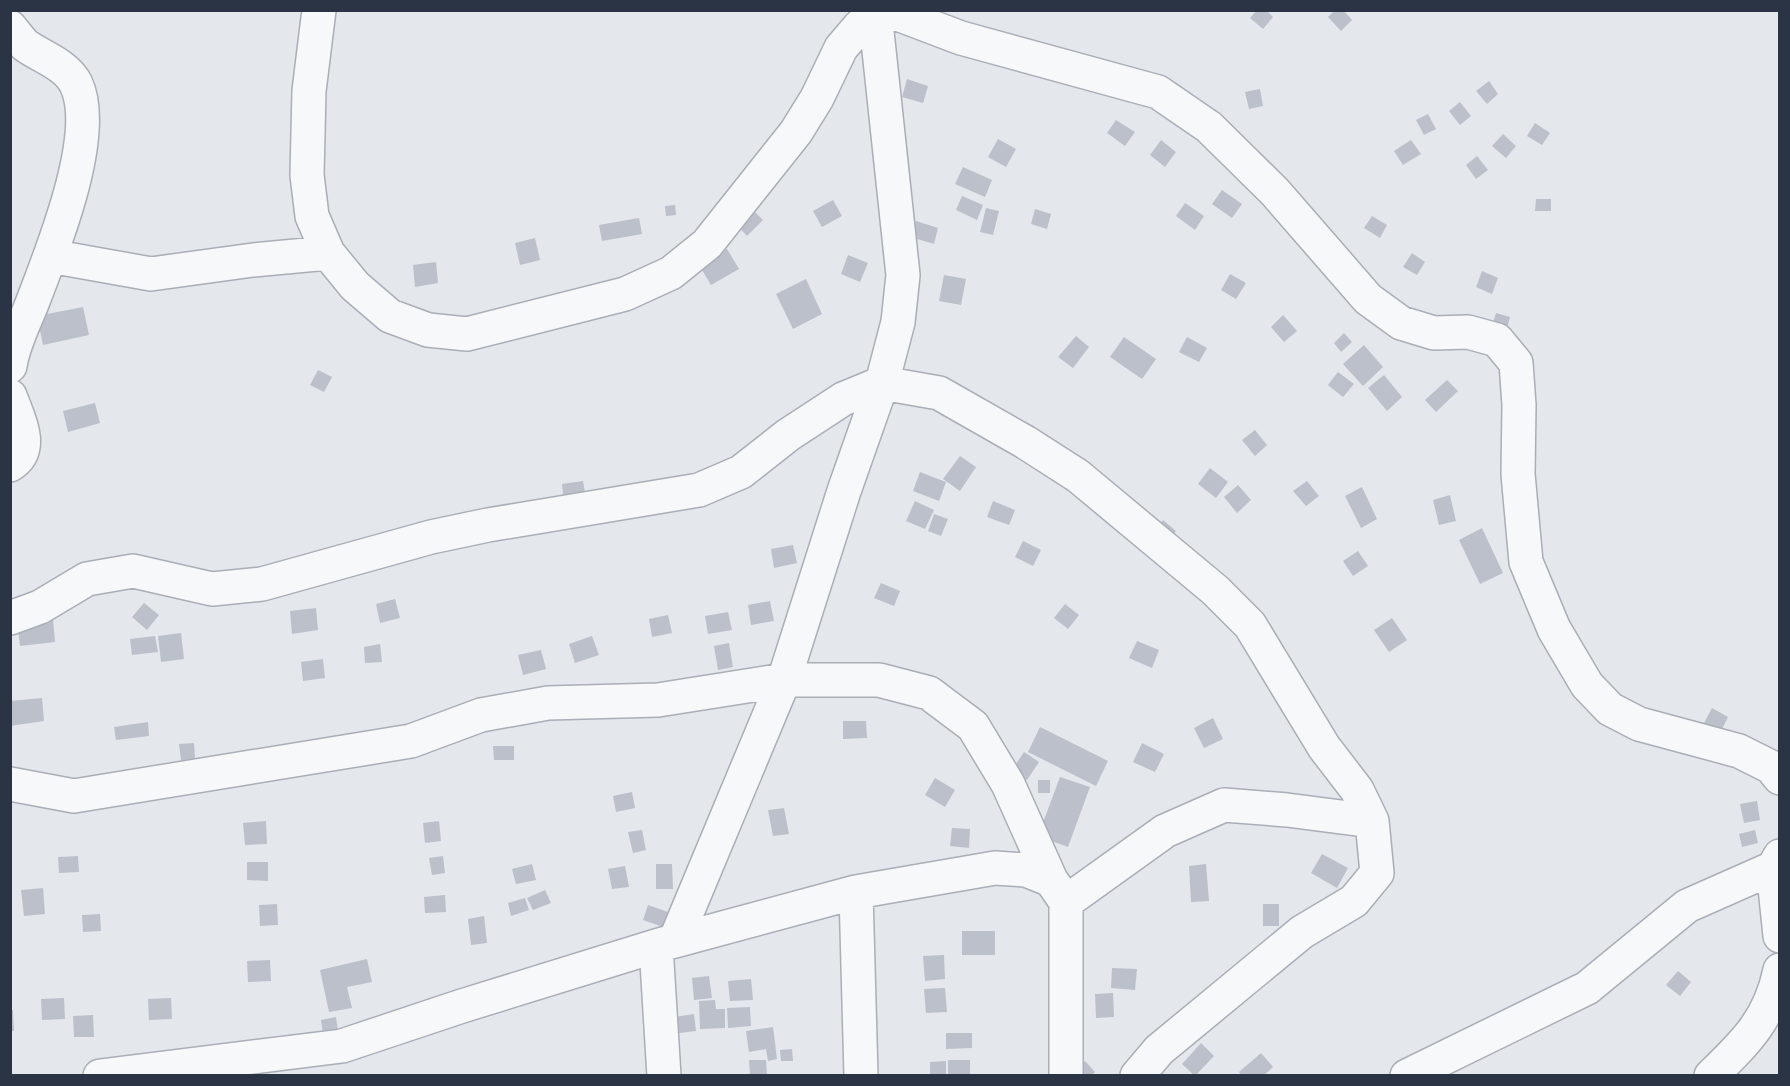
<svg xmlns="http://www.w3.org/2000/svg" width="1790" height="1086" viewBox="0 0 1790 1086" font-family="'Roboto Condensed',sans-serif">
<style>
.building{fill:#bbc0ca}
.lines{fill:none;stroke-linecap:round;stroke-linejoin:round}
.minor-casing{stroke:#a9aeb7;stroke-width:36}
.minor{stroke:#f7f8fa;stroke-width:33}
</style>
<rect width="100%" height="100%" fill="#e4e7ec"/>
<path class="building" d="M1257 10H1266L1273 17 1263 29 1250 18Z
M1335 10H1343L1352 20 1341 31 1328 17Z
M907 79 928 86 923 103 902 97Z
M1489 81 1498 94 1487 104 1476 91Z
M1260 89 1263 106 1249 109 1245 92Z
M1460 102 1471 116 1460 125 1449 111Z
M1428 114 1436 129 1424 135 1416 120Z
M1116 120 1135 132 1125 146 1107 133Z
M1535 123 1550 133 1542 145 1527 136Z
M1503 134 1516 146 1506 158 1492 146Z
M998 139 1016 149 1006 167 988 157Z
M1161 140 1176 152 1165 167 1150 155Z
M1411 140 1421 154 1403 165 1394 151Z
M1477 156 1488 170 1476 179 1466 165Z
M963 167 992 180 985 197 955 184Z
M1222 190 1242 204 1232 218 1212 204Z
M962 196 983 205 977 220 956 210Z
M1536 199H1551V211H1535Z
M833 200 842 216 822 227 813 211Z
M1185 203 1204 216 1195 230 1176 216Z
M675 205 676 215 666 216 665 206Z
M751 208 763 220 747 236 736 224Z
M986 208 999 211 993 235 980 232Z
M1035 209 1051 214 1047 229 1031 224Z
M1372 216 1387 225 1380 238 1364 228Z
M639 218 642 234 602 241 599 225Z
M916 221 938 228 934 244 911 237Z
M535 238 540 260 520 265 515 243Z
M727 249 739 269 711 285 699 265Z
M1412 253 1425 262 1417 275 1403 267Z
M848 255 868 263 860 282 841 274Z
M436 262 438 283 415 287 413 265Z
M1482 271 1498 278 1492 294 1476 287Z
M1230 274 1246 283 1236 299 1221 290Z
M944 275 966 279 961 305 939 301Z
M806 279 822 314 793 329 776 294Z
M83 307 89 335 43 345 37 316Z
M1496 313 1510 317 1506 333 1491 329Z
M1283 315 1297 331 1284 342 1271 327Z
M1344 333 1352 342 1341 352 1334 343Z
M1076 336 1089 347 1073 368 1058 357Z
M1124 337 1156 359 1142 379 1110 357Z
M1187 337 1207 348 1199 362 1179 352Z
M1364 345 1383 367 1363 386 1343 364Z
M318 370 332 377 324 392 310 385Z
M1338 372 1354 384 1343 397 1328 385Z
M1384 375 1402 397 1387 411 1368 388Z
M1447 380 1458 391 1436 412 1425 400Z
M95 403 100 423 68 432 63 411Z
M1255 430 1267 445 1255 456 1242 440Z
M960 456 976 467 960 491 943 479Z
M1210 468 1228 482 1216 498 1198 484Z
M920 472 946 482 939 501 913 491Z
M583 481 586 499 564 503 562 484Z
M1307 481 1319 496 1306 506 1293 491Z
M1238 485 1251 500 1237 513 1224 497Z
M1362 487 1377 519 1361 528 1345 496Z
M1450 495 1456 521 1439 525 1433 500Z
M915 501 934 510 925 529 906 521Z
M993 501 1015 510 1009 525 987 517Z
M934 514 948 519 941 536 928 531Z
M1163 520 1176 531 1165 545 1151 534Z
M1482 528 1503 573 1480 584 1459 540Z
M1023 541 1041 550 1033 566 1015 557Z
M793 545 797 563 774 568 771 549Z
M1358 551 1368 566 1353 576 1343 561Z
M881 583 900 591 894 606 874 598Z
M395 599 400 618 380 623 376 604Z
M770 601 774 621 751 625 748 605Z
M144 603 159 615 147 630 132 617Z
M1065 604 1079 615 1068 629 1054 618Z
M316 608 318 630 292 634 290 611Z
M728 612 732 630 708 634 705 616Z
M668 615 672 633 652 637 649 619Z
M1392 618 1407 640 1389 652 1374 630Z
M53 619 55 642 20 646 17 623Z
M181 633 184 659 161 662 158 636Z
M155 636 158 652 132 655 130 639Z
M592 636 599 655 575 663 569 644Z
M1137 641 1159 650 1152 668 1129 658Z
M729 643 733 667 718 670 714 646Z
M380 644 382 662 365 663 364 647Z
M541 650 546 669 523 675 518 655Z
M323 659 325 678 303 681 301 662Z
M42 698 44 721 10 726V701Z
M1712 708 1728 717 1719 735 1703 725Z
M1213 718 1223 739 1204 748 1194 728Z
M843 721H866L867 738 843 739Z
M148 722 149 736 116 740 114 727Z
M1040 727 1108 761 1096 786 1028 752Z
M194 743 195 759 181 760 179 744Z
M1142 743 1164 754 1155 772 1133 762Z
M493 746H514V760H494Z
M1024 752 1039 762 1027 780 1012 770Z
M1060 777 1090 787 1068 847 1038 836Z
M935 778 955 790 945 807 925 795Z
M1038 780H1050V793H1038Z
M632 792 635 808 616 812 613 796Z
M1757 801 1760 820 1744 823 1740 804Z
M784 808 789 834 773 836 768 810Z
M266 821 267 844 245 845 243 823Z
M439 821 441 841 425 843 423 823Z
M952 828 970 829 969 848 950 846Z
M642 830 646 850 633 853 628 832Z
M1755 830 1758 843 1742 847 1739 834Z
M1322 854 1348 868 1337 888 1311 873Z
M78 856 79 872 59 873 58 857Z
M443 856 445 873 432 875 429 858Z
M247 862H268V881L247 880Z
M532 864 536 880 516 884 512 869Z
M656 864H672L673 889H656Z
M1206 864 1209 901 1191 902 1189 866Z
M625 866 629 887 612 889 608 869Z
M43 888 45 914 24 916 21 890Z
M545 890 551 903 533 910 527 898Z
M445 895 446 912 425 913 424 897Z
M525 898 529 910 511 916 508 903Z
M277 904 278 925 260 926 259 905Z
M1263 904H1279V926H1263Z
M648 905 671 913 666 928 643 920Z
M100 914 101 931 83 932 82 915Z
M484 916 487 943 471 945 468 919Z
M962 931H995V955H962Z
M944 955 945 979 925 981 923 956Z
M367 959 372 982 347 987 352 1008 329 1012 320 970Z
M270 960 271 981 248 982 247 961Z
M1112 968 1137 969 1135 990 1111 988Z
M1678 971 1691 982 1680 996 1666 985Z
M709 976 712 998 694 1000 692 978Z
M751 979 753 1000 730 1001 728 981Z
M945 988 947 1012 926 1013 924 989Z
M1113 993 1114 1017 1096 1018 1095 994Z
M64 998 65 1019 42 1020 41 999Z
M171 998 172 1019 149 1020 148 999Z
M715 1000 716 1009H725V1028L700 1029 699 1001Z
M750 1007 751 1026 728 1028 727 1008Z
M10 1010H13L14 1031H10Z
M694 1014 696 1031 671 1034 668 1018Z
M93 1015 94 1037H74L73 1016Z
M336 1017 339 1039 324 1041 321 1020Z
M773 1027 777 1059 768 1061 766 1049 749 1052 746 1031Z
M946 1033H972V1048L946 1049Z
M1201 1043 1214 1056 1195 1076 1182 1064Z
M792 1049 793 1061H781L780 1050Z
M1261 1053 1273 1067 1263 1076H1242L1239 1072Z
M749 1060H766L767 1076H750Z
M948 1060H970V1076H948Z
M946 1061V1076H930V1062Z
M1085 1061 1095 1072 1091 1076H1069Z"/>
<g class="lines">
<g class="minor-casing">
<path id="minor" d="M319 10 309 91 307 175 312 216 328 253 355 286 390 316 428 330 467 334 625 294 671 273 707 244 796 132 817 98 841 48 859 27 875 13H895L961 38 1158 92 1209 127 1275 192 1368 299 1401 323 1434 333 1468 332 1497 340 1516 363 1519 405 1518 474 1526 562 1554 629 1587 685 1610 709 1639 724 1739 751 1771 767 1780 778
M10 27C15 33 20 40 25 45 41 57 66 64 76 84 100 134 52 251 33 301 25 322 13 344 10 366
M50 256 151 274 253 260 328 253
M10 396C18 418 36 449 10 465
M10 618 40 607 87 579 133 571 212 589 262 584 431 537 488 525 699 490 741 472 788 435 843 399 882 383 939 393 1025 442 1078 476 1215 590 1250 625 1324 747 1357 790 1372 821 1377 873 1354 901 1302 932 1159 1050 1137 1076
M10 784 74 796 411 741 481 715 548 703 658 700 784 680H879L929 693 973 726 1008 784 1051 880
M1773 868 1780 936
M856 892 861 1076
M1066 902 1165 831 1224 805 1287 810 1372 821
M675 941 784 680 844 491 882 383 898 322 903 275 875 13
M656 946 664 1076
M100 1076 342 1046 462 1006 656 946 856 892 995 868 1026 870 1051 880 1066 902V1076
M1407 1076 1587 988 1687 906 1773 868 1780 856
M1711 1076C1746 1042 1770 1019 1780 970"/>
</g>
<use href="#minor" class="minor"/>
</g>
<rect width="1790" height="1086" fill="none" stroke="#2b3445" stroke-width="24"/>
</svg>
